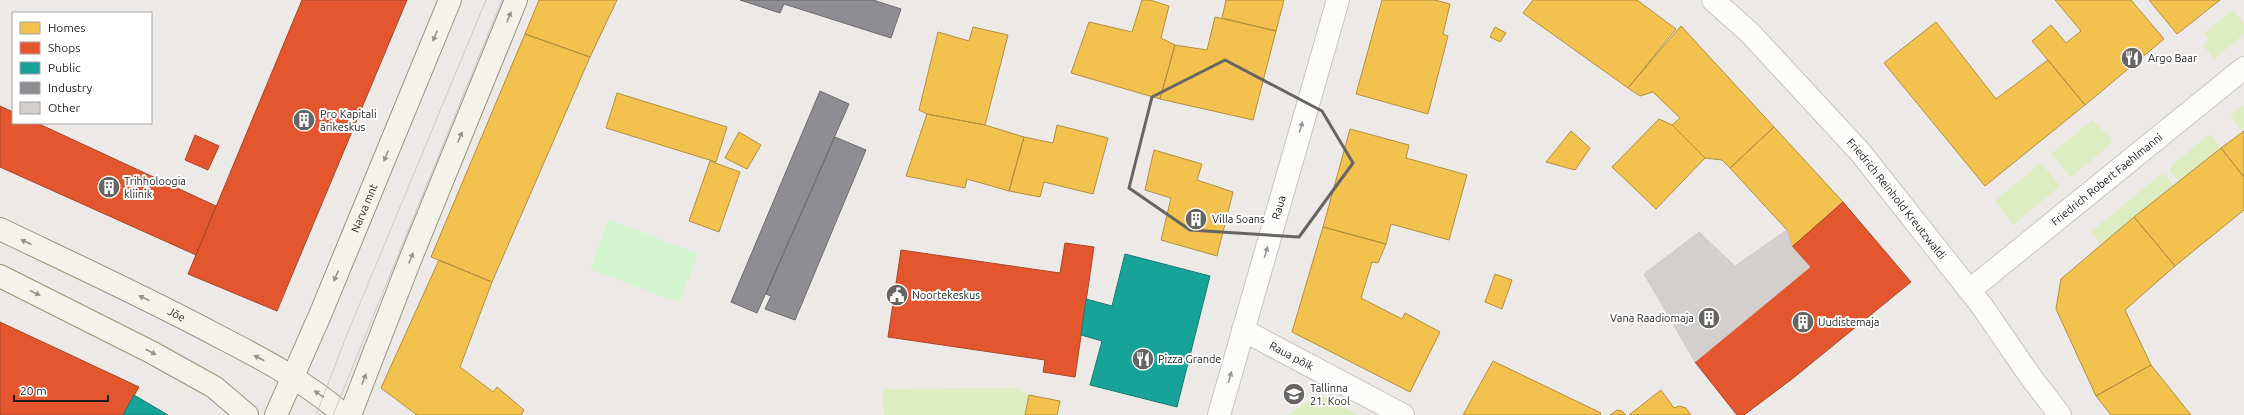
<svg xmlns="http://www.w3.org/2000/svg" width="2244" height="415" viewBox="0 0 2244 415" font-family="Ubuntu,sans-serif">
<style>
.grass{fill:#ddecc1}
.park{fill:#d2f5ce}
.homes{fill:#f2c14e;stroke:#b29040}
.shops{fill:#e4572e;stroke:#a94629}
.public{fill:#17a398;stroke:#197b73}
.industry{fill:#8d8d92;stroke:#6c6c6f}
.building{fill:#d3cfcc;stroke:#d0cac7}
.lines{fill:none;stroke-linecap:round;stroke-linejoin:round}
.minor-casing{stroke:#c5c4c2;stroke-width:24}
.tertiary-casing{stroke:#c5c4c2;stroke-width:24}
.secondary-casing{stroke:#97967d;stroke-width:24}
.minor{stroke:#fcfcfb;stroke-width:22}
.tertiary{stroke:#fcfcfb;stroke-width:22}
.secondary{stroke:#f4f2e9;stroke-width:22}
.tram{stroke:#cacac9;stroke-width:1}
.oneway{fill:#94938e}
.oneway2{fill:#989898}
.marked{fill:none;stroke:#666564;stroke-width:3;stroke-linejoin:round}
.labels{text-anchor:middle;stroke-width:4;stroke-linejoin:round;paint-order:stroke}
.poi-label{font-size:11px;fill:#1e1e1e;stroke:#fff;text-anchor:start}
.street-label{font-size:11px;fill:#1e1e1e;stroke:#fff}
</style>
<rect width="100%" height="100%" fill="#ece9e6"/>
<path class="grass" d="M2233 10 2244 24V34L2214 59 2203 45 2209 39 2204 33Z
M2244 105V131H2243L2230 116Z
M2092 120 2111 139V144L2071 177 2051 154Z
M2210 134 2221 148 2179 182 2170 171 2171 166Z
M2041 163 2060 186 2013 225 1995 201Z
M2160 175H2165L2174 186 2101 245 2091 232Z
M1018 388 1029 395 1025 415H884L883 389Z
M1324 397 1360 415H1288L1312 399Z"/>
<path class="park" d="M609 220 698 254 679 303 590 269Z"/>
<path class="homes" d="M539 0H617L590 57 525 34Z
M1142 0H1150L1169 6 1161 38 1175 45 1160 99 1071 73 1089 22 1132 32Z
M1226 0H1284L1276 31 1222 18Z
M1382 0H1435L1450 4 1443 34 1448 36 1428 114 1356 94Z
M1533 0H1637L1676 29 1628 88 1523 13Z
M2055 0H2131L2164 39 2085 105 2032 41 2051 25 2066 43 2081 31Z
M2149 0H2220L2177 34Z
M1215 17 1276 31 1253 120 1160 99 1175 45 1207 50Z
M1936 22 1996 99 2048 60 2085 105 1985 186 1884 63Z
M1681 26 1774 127 1730 168 1722 160 1705 158 1672 125 1680 118 1653 92 1640 96 1628 88Z
M973 27 1008 35 985 125 927 114 919 110 938 32 969 41Z
M1495 27 1506 33 1500 42 1490 37Z
M525 34 590 57 492 282 431 257Z
M617 93 727 127 716 162 606 128Z
M927 114 985 125 1024 137 1009 191 967 179 965 188 906 176Z
M1659 119 1672 125 1705 158 1656 209 1612 167Z
M1057 125 1108 138 1093 194 1044 182 1040 197 1009 191 1024 137 1053 143Z
M1774 127 1843 202 1792 247 1787 230 1730 168Z
M1350 129 1409 145 1406 158 1467 175 1449 240 1391 224 1386 244 1323 227Z
M1571 131 1590 148 1575 170 1546 162Z
M2244 131V177L2221 148Z
M739 132 761 145 747 169 725 158Z
M2221 148 2244 177V210L2175 266 2134 217Z
M1154 150 1202 164 1197 180 1233 192 1217 256 1161 240 1171 198 1145 190Z
M710 161 740 172 719 232 689 221Z
M2134 217 2175 266 2125 310 2151 365 2096 396 2056 309 2061 279Z
M1323 227 1386 244 1378 263 1372 262 1361 298 1402 319 1405 313 1440 332 1410 392 1292 332Z
M439 260 492 282 460 367 493 392 497 387 524 410 521 415H417L381 388Z
M1495 274 1512 280 1502 309 1485 302Z
M1493 361 1601 413 1600 415H1463Z
M2151 365 2191 415H2111L2096 396Z
M1661 390 1674 408 1679 406 1686 408 1691 415H1629Z
M1029 395 1060 401 1057 415H1025Z
M1617 410 1622 411 1626 415H1610Z"/>
<path class="shops" d="M302 0H407L277 311 188 274Z
M0 106 13 112V123H37L216 206 196 255 0 167Z
M195 135 219 146 208 170 185 160Z
M1843 202 1911 282 1792 379 1744 415H1737L1695 362 1810 267 1792 247Z
M1065 243 1094 247 1075 377 1043 372 1045 360 888 337 901 250 1060 273Z
M0 322 139 387 123 415H0Z"/>
<path class="public" d="M1125 254 1210 276 1177 407 1090 385 1102 341 1081 335 1086 299 1112 306Z
M134 395 168 415H123Z"/>
<path class="industry" d="M740 0H873L901 9 891 38 784 4 780 13Z
M820 91 849 104 757 313 731 302Z
M835 137 866 150 795 320 765 309 771 296 766 294Z"/>
<path class="building" d="M1787 230 1792 247 1810 267 1695 362 1644 274 1699 232 1735 266Z"/>
<g class="lines">
<g class="minor-casing">
<g id="minor">
<path id="s1" d="M1970 290 2244 68"/>
<path id="s2" d="M1243 330 1403 415"/>
</g>
</g>
<g class="tertiary-casing">
<g id="tertiary">
<path id="s3" d="M1713 0 1750 33 1860 152 1982 306 2030 376 2060 415"/>
<path id="s4" d="M1219 415 1338 0"/>
</g>
</g>
<g class="secondary-casing">
<g id="secondary">
<path id="s5" d="M0 229C73 264 147 298 218 336 263 359 306 382 344 415"/>
<path d="M0 276 151 352 214 387 247 415"/>
<path id="s6" d="M276 415 320 315 450 0"/>
<path d="M350 415 410 260 516 0"/>
</g>
</g>
<use href="#minor" class="minor"/>
<use href="#tertiary" class="tertiary"/>
<use href="#secondary" class="secondary"/>
<path class="tram" d="M316 415 346 337 486 0
M333 415 502 0"/>
</g>
<defs><path id="oneway-solid" d="M-6-.8H1V-3.2L6.5 0L1 3.2V.8H-6Z"/></defs>
<g class="oneway">
<use href="#oneway-solid" transform="translate(509 17) rotate(-68)"/>
<use href="#oneway-solid" transform="translate(435 36) rotate(112)"/>
<use href="#oneway-solid" transform="translate(460 137) rotate(-68)"/>
<use href="#oneway-solid" transform="translate(386 156) rotate(112)"/>
<use href="#oneway-solid" transform="translate(26 242) rotate(-155)"/>
<use href="#oneway-solid" transform="translate(411 258) rotate(-68)"/>
<use href="#oneway-solid" transform="translate(336 276) rotate(112)"/>
<use href="#oneway-solid" transform="translate(35 293) rotate(26)"/>
<use href="#oneway-solid" transform="translate(144 298) rotate(-155)"/>
<use href="#oneway-solid" transform="translate(151 352) rotate(28)"/>
<use href="#oneway-solid" transform="translate(259 358) rotate(-152)"/>
<use href="#oneway-solid" transform="translate(364 379) rotate(-69)"/>
<use href="#oneway-solid" transform="translate(319 394) rotate(-145)"/>
</g>
<g class="oneway2">
<use href="#oneway-solid" transform="translate(1301 127) rotate(-74)"/>
<use href="#oneway-solid" transform="translate(1266 252) rotate(-74)"/>
<use href="#oneway-solid" transform="translate(1230 377) rotate(-74)"/>
</g>
<path class="marked" d="M1225 60 1322 111 1353 163 1299 237 1190 230 1129 188 1152 97Z"/>
<defs>
<g id="restaurant-disc" transform="scale(1.15)"><circle r="9.5" fill="#666564" stroke="#fff"/><path d="M-5-6h1v4h1v-4h1v4h1v-4h1v5L-1.5 .5V6h-2V.5L-5-1ZM5-6V6H3V1.5H1.5Q1.5-4 5-6Z" fill="#fff"/></g>
<g id="building-disc" transform="scale(1.15)"><circle r="9.5" fill="#666564" stroke="#fff"/><path d="M-4-6H4V6H1V3H-1V6H-4ZM-2.5-4.3h1.7v1.8h-1.7ZM.8-4.3h1.7v1.8H.8ZM-2.5-1h1.7V.8h-1.7ZM.8-1h1.7V.8H.8Z" fill="#fff"/></g>
<g id="civic-disc" transform="scale(1.15)"><circle r="9.5" fill="#666564" stroke="#fff"/><path d="M-.6-6.5H3V-4.5H.6V-3L4-1V1h2V6H-6V1h2V-1L-.6-3ZM-1.2 2.5V6h2.4V2.5Z" fill="#fff"/></g>
<g id="school-disc" transform="scale(1.15)"><circle r="9.5" fill="#666564" stroke="#fff"/><path d="M0-5L7-2L0 1L-7-2ZM-4 1L0 2.5L4 1V4Q0 6-4 4Z" fill="#fff"/></g>
</defs>
<g fill-rule="evenodd">
<use href="#restaurant-disc" x="2132" y="58"/>
<use href="#building-disc" x="304" y="120"/>
<use href="#building-disc" x="109" y="187"/>
<use href="#building-disc" x="1196" y="219"/>
<use href="#civic-disc" x="897" y="295"/>
<use href="#building-disc" x="1709" y="318"/>
<use href="#building-disc" x="1803" y="322"/>
<use href="#restaurant-disc" x="1143" y="359"/>
<use href="#school-disc" x="1294" y="394"/>
</g>
<g class="labels">
<g class="poi-label">
<text x="2148" y="62">Argo Baar</text>
<text x="320" y="118">Pro Kapitali<tspan x="320" dy="13">ärikeskus</tspan></text>
<text x="124" y="185">Trihholoogia<tspan x="124" dy="13">kliinik</tspan></text>
<text x="1212" y="223">Villa Soans</text>
<text x="912" y="299">Noortekeskus</text>
<text x="1694" y="322" text-anchor="end">Vana Raadiomaja</text>
<text x="1818" y="326">Uudistemaja</text>
<text x="1158" y="363">Pizza Grande</text>
<text x="1310" y="392">Tallinna<tspan x="1310" dy="13">21. Kool</tspan></text>
</g>
<g class="street-label">
<text dy="4" stroke="none"><textPath href="#s1" startOffset="176">Friedrich Robert Faehlmanni</textPath></text>
<text dy="4" stroke="none"><textPath href="#s3" startOffset="271">Friedrich Reinhold Kreutzwaldi</textPath></text>
<text dy="4" stroke="none"><textPath href="#s4" startOffset="216">Raua</textPath></text>
<text dy="4" stroke="none"><textPath href="#s6" startOffset="225">Narva mnt</textPath></text>
<text dy="4" stroke="none"><textPath href="#s5" startOffset="196">Jõe</textPath></text>
<text dy="4" stroke="none"><textPath href="#s2" startOffset="55">Raua põik</textPath></text>
</g>
</g>
<rect x="12" y="12" width="140" height="112" fill="#ffffff" stroke="#a5a5a5"/>
<rect x="20" y="22" width="20" height="12" fill="#f2c14e" stroke="#a5a5a5"/>
<text x="48" y="32" font-size="12" fill="#1e1e1e">Homes</text>
<rect x="20" y="42" width="20" height="12" fill="#e4572e" stroke="#a5a5a5"/>
<text x="48" y="52" font-size="12" fill="#1e1e1e">Shops</text>
<rect x="20" y="62" width="20" height="12" fill="#17a398" stroke="#a5a5a5"/>
<text x="48" y="72" font-size="12" fill="#1e1e1e">Public</text>
<rect x="20" y="82" width="20" height="12" fill="#8d8d92" stroke="#a5a5a5"/>
<text x="48" y="92" font-size="12" fill="#1e1e1e">Industry</text>
<rect x="20" y="102" width="20" height="12" fill="#d3cfcc" stroke="#a5a5a5"/>
<text x="48" y="112" font-size="12" fill="#1e1e1e">Other</text>
<path d="M14 395v6h94v-6" fill="none" stroke="#1e1e1e" stroke-width="2"/>
<text x="20" y="395" font-size="12" fill="#1e1e1e" stroke="#ffffff" stroke-width="3" paint-order="stroke">20 m</text>
</svg>
